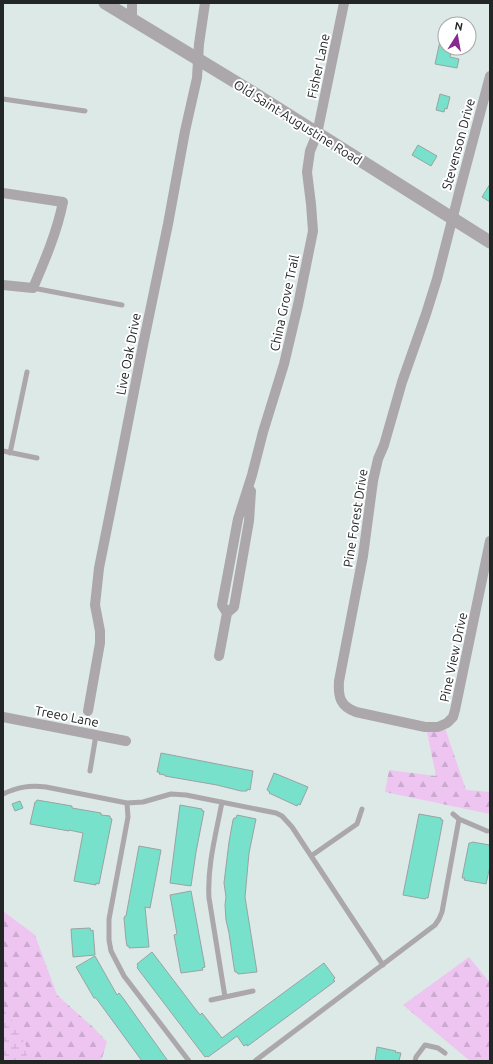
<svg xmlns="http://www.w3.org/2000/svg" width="493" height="1064" viewBox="0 0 493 1064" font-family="Ubuntu,sans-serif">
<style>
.forest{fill:url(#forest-firs)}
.wetland{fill:url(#wetland-marsh)}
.building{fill:#78e1cc;stroke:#98a4a1}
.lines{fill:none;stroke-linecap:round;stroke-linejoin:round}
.service{stroke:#aba7ab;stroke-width:5}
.minor{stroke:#aba7ab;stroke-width:10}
.tertiary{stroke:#aba7ab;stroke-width:13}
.labels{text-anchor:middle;stroke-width:4;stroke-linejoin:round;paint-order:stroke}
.street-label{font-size:13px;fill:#222726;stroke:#fff}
</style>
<defs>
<pattern id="forest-firs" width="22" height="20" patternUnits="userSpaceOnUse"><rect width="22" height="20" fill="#eec5f1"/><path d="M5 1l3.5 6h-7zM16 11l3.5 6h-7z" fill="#cca9ce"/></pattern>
<pattern id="wetland-marsh" width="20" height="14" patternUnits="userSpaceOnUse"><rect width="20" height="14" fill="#eec5f1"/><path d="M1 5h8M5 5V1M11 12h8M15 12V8" fill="none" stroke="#cca9ce"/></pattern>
</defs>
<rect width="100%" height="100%" fill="#dce9e6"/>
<path class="forest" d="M445 728 466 790 490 792V814L385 792 389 770 436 776 427 732Z
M3 911 35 935 57 995 94 1028 107 1042 101 1061H3Z
M469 957 490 983V1061H470L403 1005Z"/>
<path class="wetland" d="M3 1009 15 1024 26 1046 27 1061H3Z"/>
<path class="building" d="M442 32 445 33V48H452L450 57 459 59 457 68 435 64Z
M440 94 450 97 447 109 445 108 444 112 436 110Z
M418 145 437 156 431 166 412 155Z
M490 184V202L482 197Z
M161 753 253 771 250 790 247 789V791H241L217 785 165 776V775L159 774 160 772H157Z
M274 773 308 787 300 805 298 804 297 806 269 793 270 792 267 790Z
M37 800 72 806V808L101 813V815L110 816V818L112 819 99 884 96 883V885L74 881 83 833 69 830V831L30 824 35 802H36Z
M20 801 23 808 15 811 12 804Z
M180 805 202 809V811H204L196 852 191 886 170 883Z
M419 814 441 818V820H443L428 898H426L425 899 403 895Z
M237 815 256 819 249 853 245 897 257 972 238 974 237 972H235L234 967 229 933 226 920 225 905 226 897 224 883 229 842 233 820 234 818H236Z
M472 842 490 845V866L486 884 464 880 465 878H462L469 843H471Z
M139 846 161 850 150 908 145 907 149 947 129 948V946H127L126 940 124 918 125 916H126Z
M191 891 205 967 202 968 203 970 181 973 174 935 177 934 170 895Z
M90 928 91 931 93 930 95 955 73 957 71 929Z
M152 952 200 1015 202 1013 222 1038 324 963 335 978 333 980 335 981 330 985 249 1045 247 1046V1044L244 1046 237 1036 208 1057 207 1056 205 1057 138 969 137 967 138 966 137 964Z
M95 956 117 995 119 993 123 998 168 1061H142L96 998H94L76 967Z
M377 1047 396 1051 395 1052 401 1053 399 1061H375Z"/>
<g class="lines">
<path class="service" d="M3 99 85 111
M33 288 122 305
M3 451 37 458
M10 453 27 372
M90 771 96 735
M3 794C18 787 29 785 46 787L127 803 143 802 171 794 186 795 276 813 282 816 292 827 383 965
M222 802C216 834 207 866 209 898L225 997
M127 803 128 817 109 919V940L111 951 124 976 189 1061
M453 814 459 819 487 831
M311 856 357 824 362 809
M211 1000 253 991
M255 1061 435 925 439 919 442 912 459 819
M415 1061 416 1057 425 1045 438 1048 445 1053"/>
<path class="minor" d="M132 3V20
M490 76 460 189 437 279 426 314 402 382 384 445 378 459 373 481 363 556 339 681C338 697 340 706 356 712L425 727H438L447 723 453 717 455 710 490 541
M3 193 63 202C57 232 45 260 33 288L3 285
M227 613 222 605 238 519 252 475 263 432 284 364 298 305 313 231 311 204 307 172 310 151 317 134 344 3
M219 656 227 613 234 607 249 521 251 491
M88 711 100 643V631L95 605 99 568 122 453 143 345 168 224 185 131 197 78 199 44 205 3
M3 717 126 741"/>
<path class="tertiary" d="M105 3 252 92 490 242"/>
</g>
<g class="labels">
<g class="street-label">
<text transform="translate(318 66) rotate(-78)" y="5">Fisher Lane</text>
<text transform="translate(298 122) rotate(32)" y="5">Old Saint Augustine Road</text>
<text transform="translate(458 144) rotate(-75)" y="5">Stevenson Drive</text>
<text transform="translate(284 303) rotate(-78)" y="5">China Grove Trail</text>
<text transform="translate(128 354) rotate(-79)" y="5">Live Oak Drive</text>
<text transform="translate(355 518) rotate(-81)" y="5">Pine Forest Drive</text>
<text transform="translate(453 657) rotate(-78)" y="5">Pine View Drive</text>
<text transform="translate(67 716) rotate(11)" y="5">Treeo Lane</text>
</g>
</g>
<rect width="493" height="1064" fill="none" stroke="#222726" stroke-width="8"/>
<g transform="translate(457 36) rotate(11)"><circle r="19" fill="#ffffff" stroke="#a7a9a8"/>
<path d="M0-3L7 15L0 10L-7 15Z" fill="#882891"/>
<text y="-6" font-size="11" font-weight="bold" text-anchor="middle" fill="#222726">N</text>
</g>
</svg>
